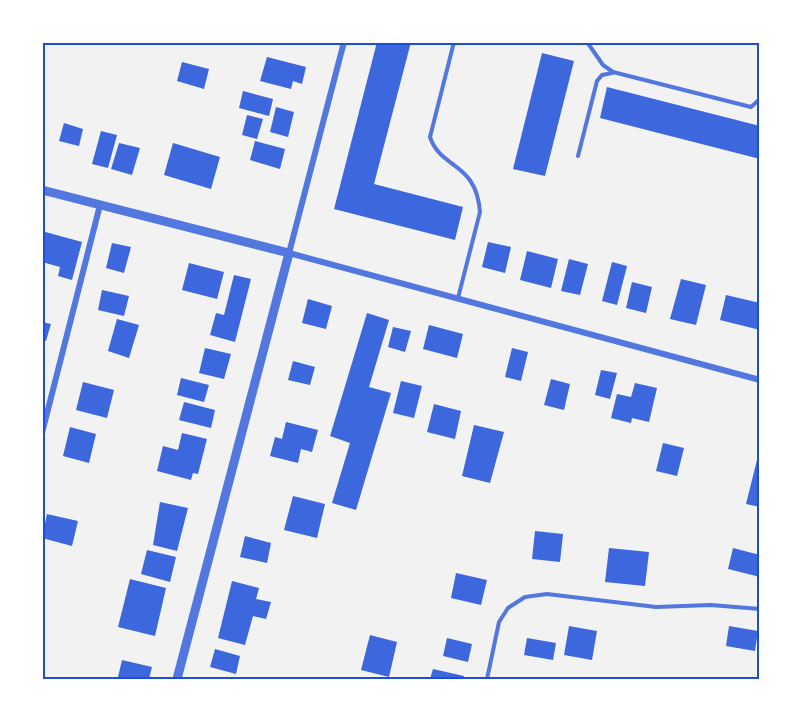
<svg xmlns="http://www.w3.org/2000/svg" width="802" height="721" viewBox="0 0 802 721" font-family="Manrope,sans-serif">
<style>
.building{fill:#3d67dc}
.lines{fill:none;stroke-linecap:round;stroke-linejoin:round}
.service{stroke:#5277de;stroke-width:4}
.minor{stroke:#5277de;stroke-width:6}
.tertiary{stroke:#5277de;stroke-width:9}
.neatline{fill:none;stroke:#1d4ed8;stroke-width:2}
</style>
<rect width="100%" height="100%" fill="#f2f2f2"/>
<path class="building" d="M377 42H411L374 184 463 207 455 240 334 209Z
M542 53 574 61 545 176 513 169Z
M267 57 306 67 302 84 293 81 291 89 260 81Z
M182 62 209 69 204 89 177 81Z
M607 87 760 126V159L600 118Z
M243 91 273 99 269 116 239 108Z
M276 107 294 112 288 137 270 132Z
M247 115 263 119 257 139 242 135Z
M64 123 83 129 79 146 59 141Z
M101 131 117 135 108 168 92 164Z
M255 141 285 149 280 169 250 160Z
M119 143 140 148 132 175 111 169Z
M173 143 220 157 211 189 164 175Z
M42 231 82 242 72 280 58 276 60 267 42 262Z
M488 242 511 247 505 273 482 267Z
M112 243 131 247 124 273 106 268Z
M527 251 558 259 551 288 520 280Z
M569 259 588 264 580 295 561 291Z
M612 262 627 266 617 305 602 301Z
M189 263 224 272 217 299 182 290Z
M234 275 251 279 235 342 210 335 216 313 224 315Z
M681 279 706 285 696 325 670 319Z
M632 282 652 287 646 313 626 308Z
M102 290 129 296 124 316 98 310Z
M726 295 760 303V330L720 320Z
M308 299 332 306 326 329 302 323Z
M367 313 389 320 369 387 391 393 356 510 332 503 350 443 330 436Z
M117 319 139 325 129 358 108 351Z
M42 322 51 324 46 341 42 340Z
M429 325 463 334 457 358 423 349Z
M393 327 411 331 405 352 388 347Z
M205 348 231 354 224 379 199 373Z
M512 348 528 352 521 381 505 377Z
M293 361 315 367 310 385 288 380Z
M601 370 617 373 610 399 595 395Z
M181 378 209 385 204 402 177 395Z
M551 379 570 384 564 410 544 405Z
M401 381 422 386 414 418 393 413Z
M83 382 114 390 107 418 76 410Z
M635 383 657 388 649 422 632 418 631 423 611 418 617 394 631 397Z
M184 402 215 410 211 428 179 420Z
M434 404 461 411 455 439 427 432Z
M286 422 318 430 312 452 301 449 298 463 270 456 275 437 282 439Z
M474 425 504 432 490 483 462 476Z
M70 427 96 434 89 463 63 456Z
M182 433 207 439 198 474 193 473 191 480 157 471 163 446 178 450Z
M663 443 684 448 677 476 656 471Z
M759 452H760V507L746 504Z
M293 496 325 504 317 538 284 530Z
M160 502 188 508 177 551 153 545Z
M47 514 78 521 72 546 42 538Z
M535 531 563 534 560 562 532 559Z
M245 536 271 543 267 563 240 557Z
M609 548 649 552 645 586 605 582Z
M733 548 760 555V577L728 569Z
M147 550 176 557 170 582 141 574Z
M456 573 487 580 481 605 451 598Z
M130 579 166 588 155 636 118 627Z
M232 581 259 588 256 599 271 602 266 619 253 616 245 645 218 638Z
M569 626 597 631 592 660 564 655Z
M729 626 758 631 755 651 726 646Z
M370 635 397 642 389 677 361 670Z
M447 638 472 644 468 662 443 656Z
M527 638 556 643 553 660 524 655Z
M215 649 240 656 236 674 210 667Z
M122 660 152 667 149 679 118 677Z
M433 669 464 676 463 679H430Z"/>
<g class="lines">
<path class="service" d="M454 42 430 137C441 170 476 161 480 212L458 298
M587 42 603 65 613 72 751 107 760 99
M578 156 597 81 602 75 612 73
M487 679 499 622 508 608 525 597 547 594 656 607 711 605 760 609"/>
<path class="minor" d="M344 42 289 253 760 380
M42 433 100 205"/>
<path class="tertiary" d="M42 190 289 253 177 679"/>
</g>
<rect width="802" height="721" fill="none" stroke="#ffffff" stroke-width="87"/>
<rect x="44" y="44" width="714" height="634" class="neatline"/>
</svg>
